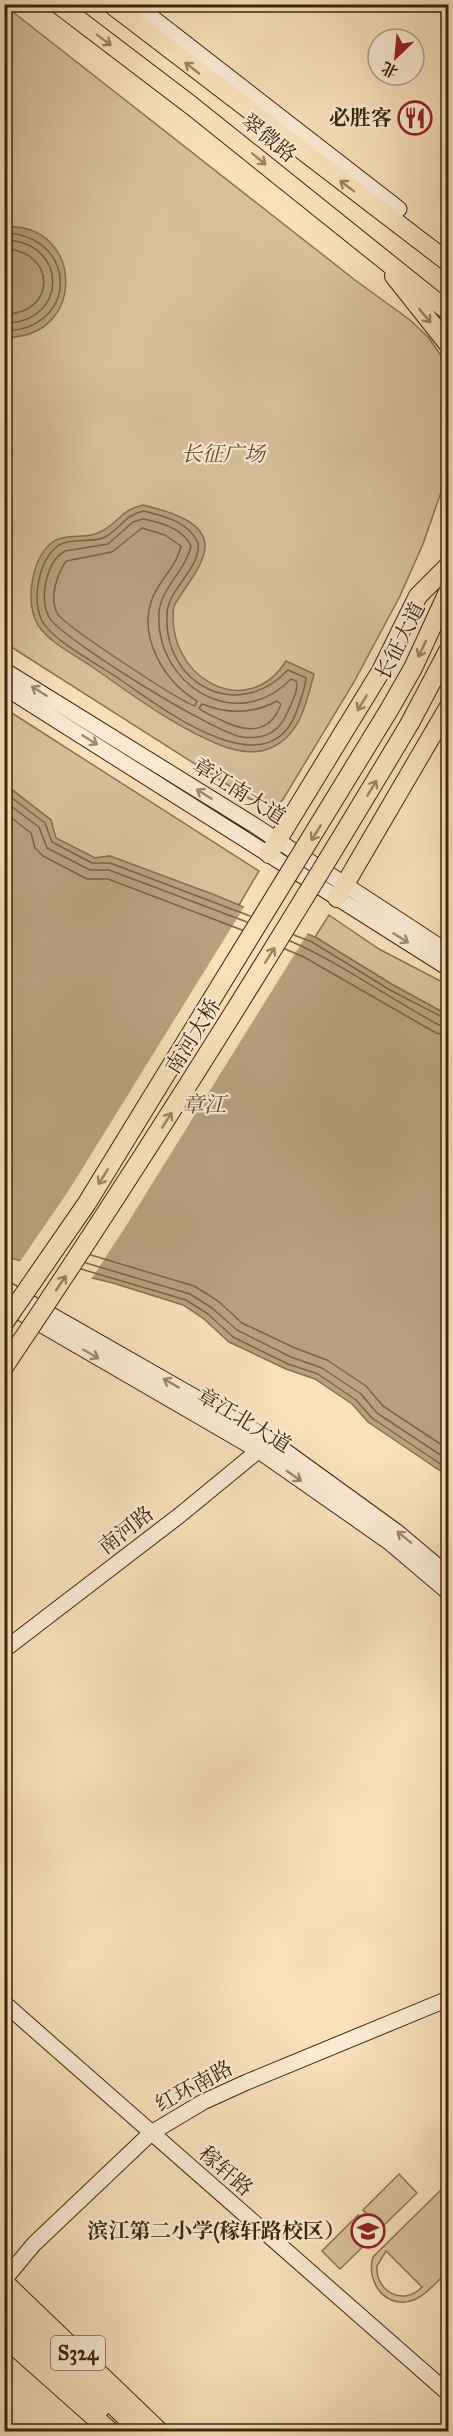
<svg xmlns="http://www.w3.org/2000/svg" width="453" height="2436" viewBox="0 0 453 2436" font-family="'IM FELL Great Primer','Noto Serif SC',serif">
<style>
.green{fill:#d9c09b;stroke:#8a7352;stroke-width:1.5;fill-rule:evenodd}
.water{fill:#b9a17e;stroke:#877050;stroke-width:1.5}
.pier{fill:#f9e0b9}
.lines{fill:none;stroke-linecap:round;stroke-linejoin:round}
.shore{stroke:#7a6444;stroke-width:1.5}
.secondary-casing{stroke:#3c260a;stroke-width:17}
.primary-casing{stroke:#3c260a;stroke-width:20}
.highway-casing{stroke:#3c260a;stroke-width:23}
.secondary{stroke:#fbebd2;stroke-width:15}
.primary{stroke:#f9e0b9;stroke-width:18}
.highway{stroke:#f9e0b9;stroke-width:21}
.primary-bridge-casing{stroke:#3c260a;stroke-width:20;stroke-linecap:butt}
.primary-bridge{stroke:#f9e0b9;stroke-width:18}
.oneway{stroke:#9a8362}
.oneway2{stroke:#9c886e}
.labels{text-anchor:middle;stroke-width:4.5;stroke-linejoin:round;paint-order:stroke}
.shield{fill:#fbebd2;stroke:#756146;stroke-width:1.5}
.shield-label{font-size:20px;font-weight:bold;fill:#3c260a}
.poi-label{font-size:21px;font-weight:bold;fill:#3c260a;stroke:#fbebd2;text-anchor:end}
.street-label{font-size:21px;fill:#3c260a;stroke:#fbebd2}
.park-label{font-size:21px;font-style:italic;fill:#634c2e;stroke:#fbebd2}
.water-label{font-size:22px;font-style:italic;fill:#624b2d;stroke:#fbebd2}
</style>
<rect width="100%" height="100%" fill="#f9e0b9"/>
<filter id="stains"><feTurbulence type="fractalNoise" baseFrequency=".00333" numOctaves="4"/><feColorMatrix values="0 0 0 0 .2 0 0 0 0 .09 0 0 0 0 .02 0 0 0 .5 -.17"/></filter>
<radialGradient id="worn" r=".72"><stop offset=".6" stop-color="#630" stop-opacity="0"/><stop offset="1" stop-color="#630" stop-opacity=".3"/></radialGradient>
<path class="green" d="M4 5 355 280 410 320 429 338 448 366V472L423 544 400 596 354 682 282 801 273 805 250 799 5 643Z
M4 708 259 871 239 905 110 856 95 858 55 838 51 820 5 784Z
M329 915 379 949 448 985V1015L393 985 315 937Z
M399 2174 417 2193 381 2228 363 2210Z
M448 2183V2271C439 2280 428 2293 416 2299 388 2312 365 2283 373 2257ZM386 2251 422 2287C403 2307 375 2291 377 2266Z
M358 2215 376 2234 340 2269 322 2251Z"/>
<path class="water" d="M5 227C85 222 87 340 5 337Z
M143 505C163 510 207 520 205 548 203 568 183 589 174 606 164 676 246 724 286 661L314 674C306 705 299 740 265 750 251 754 233 750 220 745 173 726 130 693 88 664 71 653 49 642 38 625 25 603 31 562 50 544 65 531 86 541 102 531 119 522 121 510 143 505Z
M4 784 51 820 56 838 95 858 110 856 215 895 315 937 393 985 448 1015V1476L368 1422 352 1404 315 1379 286 1369 229 1342 204 1319 183 1305 113 1283 5 1257Z"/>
<path class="pier" d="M246 904 309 931 124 1229 90 1281 19 1263 69 1190Z"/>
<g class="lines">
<path class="shore" d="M4 233C79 235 79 330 4 331
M4 240C69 241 69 323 4 323
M4 249C57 250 57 315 4 314
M144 511C164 516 189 522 198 543 201 569 168 588 167 614 163 685 238 723 288 670L306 678C305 690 300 701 296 713 266 792 155 703 115 676 96 663 53 641 42 621 32 600 38 564 55 548 66 537 88 543 103 538 119 531 125 514 144 511Z
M143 519C160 522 183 528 191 546 186 570 161 588 159 612 154 684 236 736 291 679L296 681C299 690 292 702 288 711 280 732 264 740 242 737 216 734 60 638 49 617 39 598 46 562 65 551L108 544 133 522Z
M142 528 165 535 181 546C177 566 159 580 152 599 138 638 164 681 197 701L195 706C181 702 63 625 57 613 49 597 57 575 66 561L112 552Z
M277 701 281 704C270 735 245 733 219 719 213 716 204 713 199 708L202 704C227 714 253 714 277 701Z
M4 792 45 823 52 842 92 863H110L250 916
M4 801 39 827 47 848 90 870H109L247 922
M4 812 31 833 35 848 43 856 87 879H108L242 930
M294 935 312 942 390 990 448 1020
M290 941C340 962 391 1000 441 1026L448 1027
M285 949 304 957 436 1033 448 1036
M91 1255 194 1286 218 1301 242 1323 295 1348 327 1360 366 1386 383 1406 448 1449
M86 1263 190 1294 212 1308 237 1330 291 1357 322 1368 361 1394 377 1413 448 1460
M81 1269 186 1300 208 1314 233 1337 288 1364 318 1374 356 1400 372 1418 448 1469"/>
<g class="secondary-casing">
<path id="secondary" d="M135 4 399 209
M4 670 254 825 448 952
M4 687 448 968
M4 1288 270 1440 397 1532 448 1575
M4 1303 259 1451 389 1542 448 1592
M4 1650 180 1515 264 1446
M4 2003 448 2393
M4 2280 34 2244 151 2133 203 2102 247 2082 448 1999"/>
</g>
<g class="primary-casing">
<path id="primary" d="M58 4 192 106 448 311
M111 4 448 262
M394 276 448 344
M389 710 413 668 448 592
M410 723 448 651
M269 854 381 671 418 596 448 566
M337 898 448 708
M4 2282 160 2432
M4 2337 111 2432"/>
</g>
<g class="highway-casing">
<path id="highway" d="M4 2297 143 2432
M4 2321 99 2408"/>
</g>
<use href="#secondary" class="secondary"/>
<use href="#primary" class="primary"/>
<use href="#highway" class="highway"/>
<g class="primary-bridge-casing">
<path id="primary-bridge" d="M4 1323 87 1203 389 710
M4 1367C146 1156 280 941 410 723"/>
</g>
<use href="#primary-bridge" class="primary-bridge"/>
</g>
<defs><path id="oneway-shaft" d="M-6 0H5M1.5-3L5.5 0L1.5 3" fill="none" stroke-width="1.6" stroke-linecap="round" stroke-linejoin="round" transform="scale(1.5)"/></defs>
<g class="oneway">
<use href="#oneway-shaft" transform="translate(104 40) rotate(37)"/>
<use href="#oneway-shaft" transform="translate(192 68) rotate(-142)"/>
<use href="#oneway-shaft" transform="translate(259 159) rotate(39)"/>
<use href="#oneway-shaft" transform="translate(347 186) rotate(-143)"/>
<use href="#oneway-shaft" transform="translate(425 316) rotate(51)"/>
<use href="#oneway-shaft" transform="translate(422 649) rotate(116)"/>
<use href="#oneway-shaft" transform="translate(362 703) rotate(121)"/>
<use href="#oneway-shaft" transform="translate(372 788) rotate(-59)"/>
<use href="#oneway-shaft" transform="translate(316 833) rotate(121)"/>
<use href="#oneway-shaft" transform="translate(270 955) rotate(-58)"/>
<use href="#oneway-shaft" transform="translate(167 1120) rotate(-58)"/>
<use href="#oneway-shaft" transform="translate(103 1177) rotate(122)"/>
<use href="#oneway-shaft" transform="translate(61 1283) rotate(-56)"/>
</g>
<g class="oneway2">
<use href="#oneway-shaft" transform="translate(39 691) rotate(-148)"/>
<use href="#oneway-shaft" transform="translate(90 740) rotate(32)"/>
<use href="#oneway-shaft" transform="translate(204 794) rotate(-148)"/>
<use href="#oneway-shaft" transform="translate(401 938) rotate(32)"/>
<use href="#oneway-shaft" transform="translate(91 1354) rotate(30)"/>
<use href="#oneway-shaft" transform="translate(171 1383) rotate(-150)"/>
<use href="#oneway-shaft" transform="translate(294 1476) rotate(35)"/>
<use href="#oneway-shaft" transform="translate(404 1537) rotate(-141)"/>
</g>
<defs>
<g id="restaurant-ring" transform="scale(1.725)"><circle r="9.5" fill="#fbebd2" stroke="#8f2418" stroke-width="1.5"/><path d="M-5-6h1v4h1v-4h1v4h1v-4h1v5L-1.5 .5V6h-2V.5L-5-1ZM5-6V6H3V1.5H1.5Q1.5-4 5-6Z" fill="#8f2418"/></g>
<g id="school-ring" transform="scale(1.725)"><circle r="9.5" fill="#fbebd2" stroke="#8f2418" stroke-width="1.5"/><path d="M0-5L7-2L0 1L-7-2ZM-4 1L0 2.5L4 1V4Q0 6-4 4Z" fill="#8f2418"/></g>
</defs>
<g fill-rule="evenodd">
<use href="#restaurant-ring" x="415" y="118"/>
<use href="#school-ring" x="368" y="2231"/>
</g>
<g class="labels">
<rect class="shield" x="51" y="2336" width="54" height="34" rx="4.5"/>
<g class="shield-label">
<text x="78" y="2360">S324</text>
</g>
<g class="poi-label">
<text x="392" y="125">必胜客</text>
<text x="345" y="2238">滨江第二小学(稼轩路校区）</text>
</g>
<g class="street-label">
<text transform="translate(269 138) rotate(39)" y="7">翠微路</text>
<text transform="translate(400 641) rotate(-63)" y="7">长征大道</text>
<text transform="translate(239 791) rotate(32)" y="7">章江南大道</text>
<text transform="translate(193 1036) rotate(-58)" y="7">南河大桥</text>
<text transform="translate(244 1420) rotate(31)" y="7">章江北大道</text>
<text transform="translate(126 1530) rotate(-38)" y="7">南河路</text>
<text transform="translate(194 2086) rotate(-28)" y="7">红环南路</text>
<text transform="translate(226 2171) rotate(41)" y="7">稼轩路</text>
</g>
<g class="park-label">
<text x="223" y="461">长征广场</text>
</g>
<g class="water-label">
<text x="204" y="1112">章江</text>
</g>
</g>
<rect width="453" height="2436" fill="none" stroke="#f9e0b9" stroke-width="24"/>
<rect x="6" y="6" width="441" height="2424" fill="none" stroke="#3c260a" stroke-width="3"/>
<rect x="12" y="12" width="429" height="2412" fill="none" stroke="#3c260a" stroke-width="1.5"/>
<g transform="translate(396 57) rotate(206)"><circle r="28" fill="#fbebd2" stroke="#af9c82" stroke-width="1.5"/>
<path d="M0-4.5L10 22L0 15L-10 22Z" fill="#8f2418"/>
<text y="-9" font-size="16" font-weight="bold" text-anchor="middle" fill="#3c260a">北</text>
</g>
<rect width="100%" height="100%" filter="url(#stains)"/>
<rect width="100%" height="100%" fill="url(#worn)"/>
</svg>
